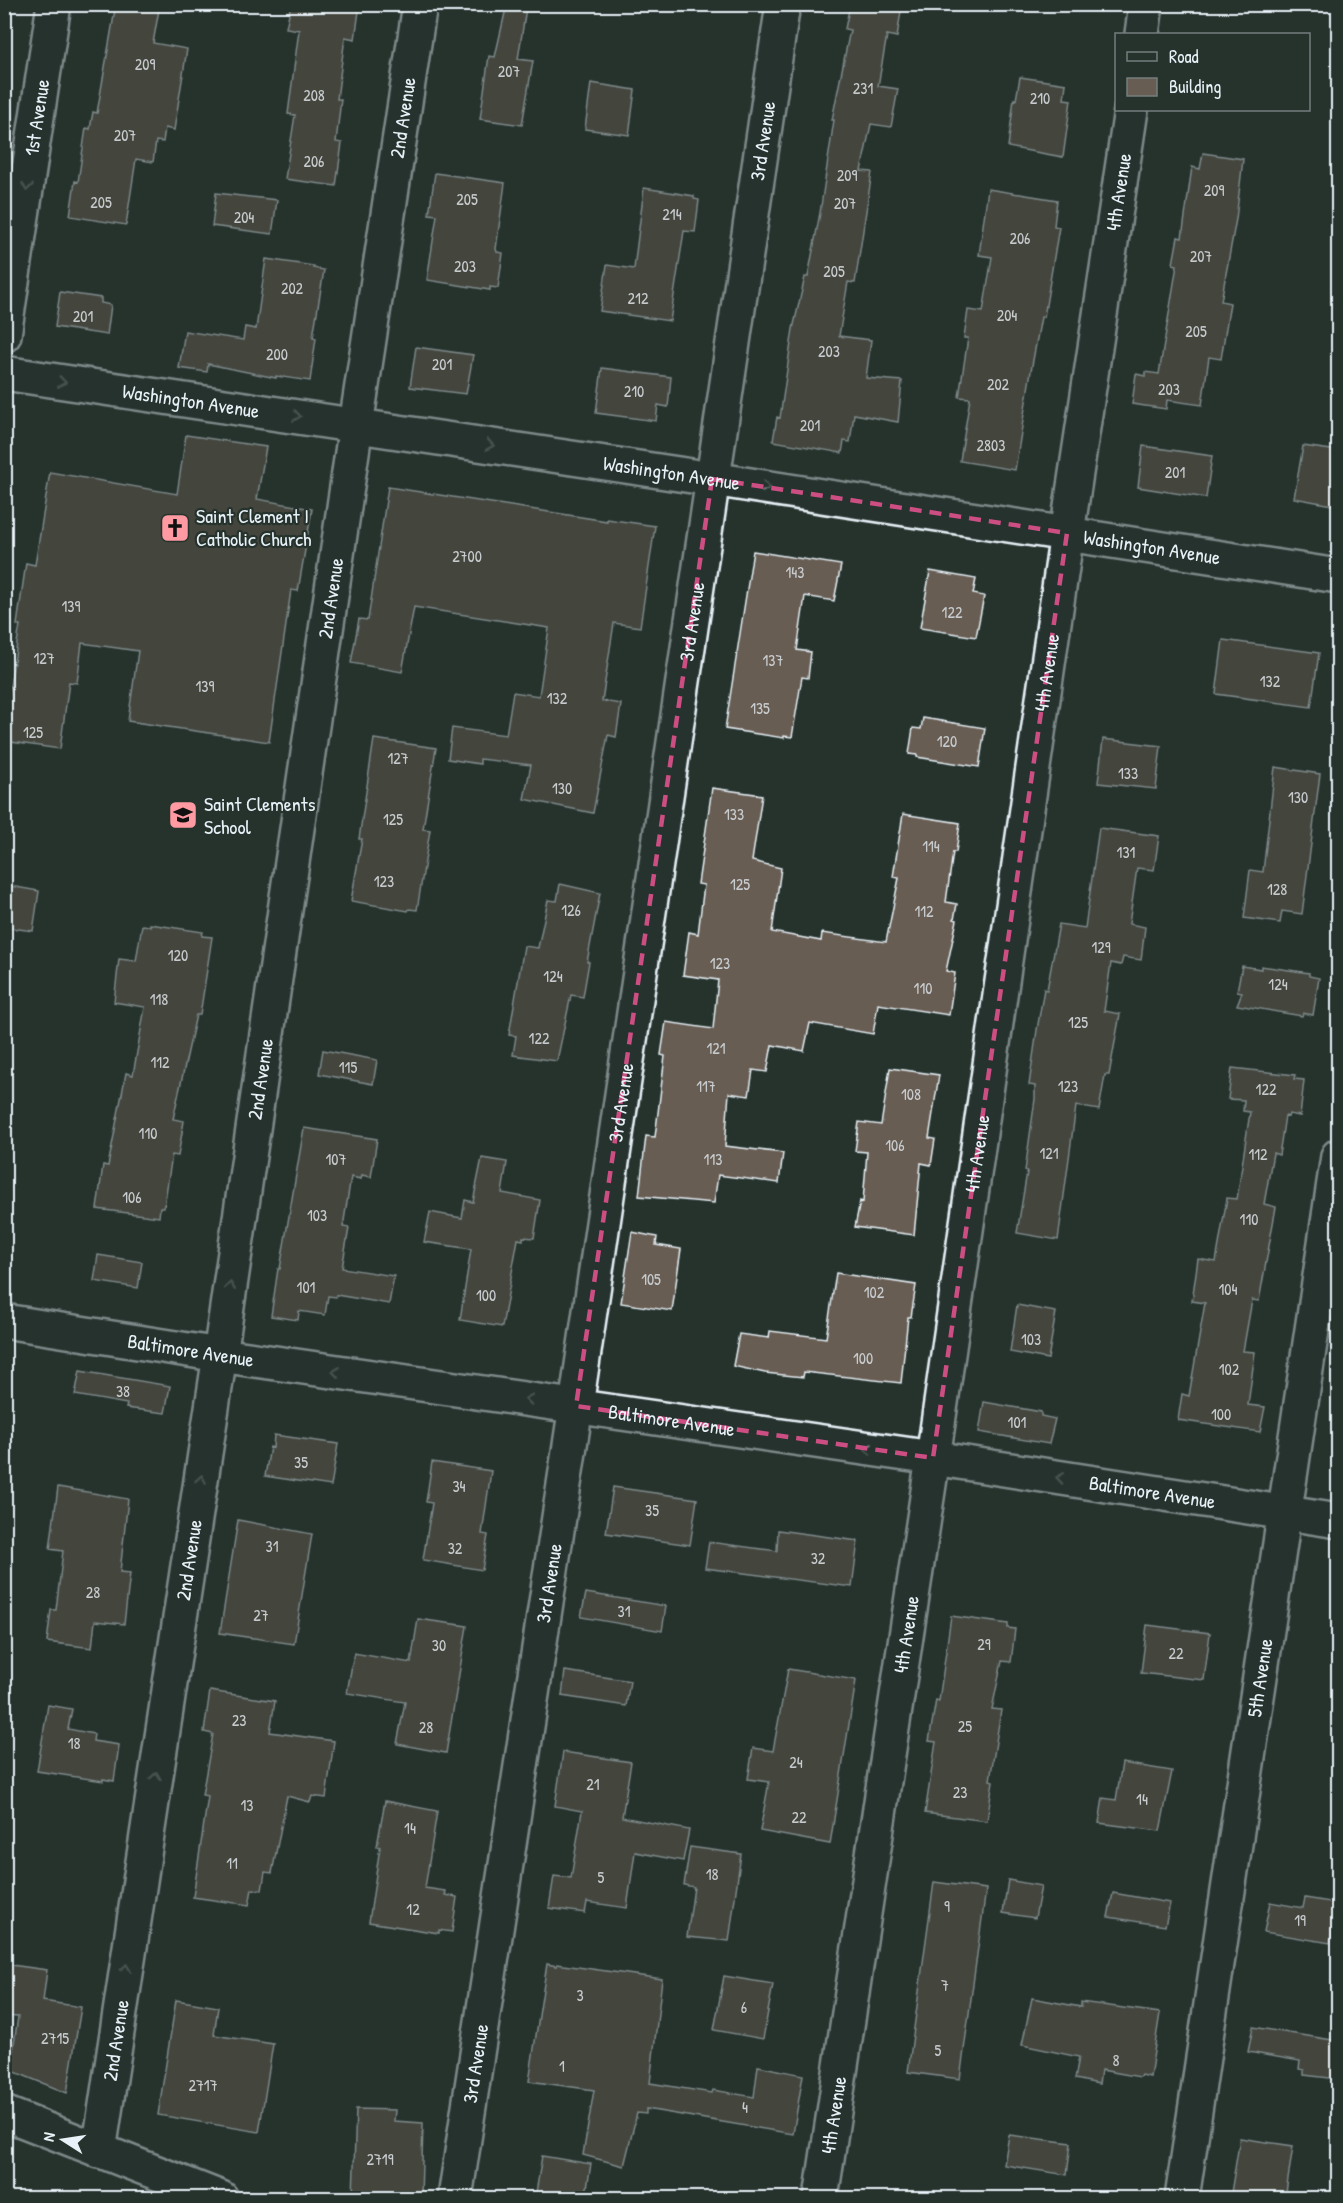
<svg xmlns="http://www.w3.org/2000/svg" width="1343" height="2203" viewBox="0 0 1343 2203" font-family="'Patrick Hand',sans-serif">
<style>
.building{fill:#685d53;stroke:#e8f1f8;stroke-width:1.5}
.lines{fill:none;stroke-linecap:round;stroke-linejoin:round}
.minor-casing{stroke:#e8f1f8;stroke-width:38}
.tertiary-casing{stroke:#e8f1f8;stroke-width:38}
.minor{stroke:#26332d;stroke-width:33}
.tertiary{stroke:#26332d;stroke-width:33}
.oneway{stroke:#6a7674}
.marked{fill:none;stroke:#cc4e82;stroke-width:4.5;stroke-dasharray:12 8;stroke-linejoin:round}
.labels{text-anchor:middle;stroke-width:4.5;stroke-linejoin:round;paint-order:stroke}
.number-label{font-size:16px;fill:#c8cccf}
.street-label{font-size:20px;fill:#e8f1f8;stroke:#26332d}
.poi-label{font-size:20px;fill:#e8f1f8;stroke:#26332d;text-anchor:start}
</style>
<rect width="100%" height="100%" fill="#26332d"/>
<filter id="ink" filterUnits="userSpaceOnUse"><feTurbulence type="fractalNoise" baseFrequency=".0167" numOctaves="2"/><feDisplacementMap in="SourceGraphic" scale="12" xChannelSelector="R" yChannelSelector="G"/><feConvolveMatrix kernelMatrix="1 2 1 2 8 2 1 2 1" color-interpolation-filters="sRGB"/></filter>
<g filter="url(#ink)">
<path class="building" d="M116 4H160L153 43 187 49 174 130 165 128 163 142 156 141 153 162 136 159 126 225 70 216 75 181 78 182 86 128 90 129 93 112 97 113Z
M291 4H360L355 39 345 37 337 99H341L336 142 342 143 336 186 285 179 295 115 288 114 299 30 286 28Z
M507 4 526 8 518 59 533 61 522 125 480 119 489 56 495 57Z
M850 4H902L897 37 887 35 878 86 898 89 891 127 871 124 861 171 872 172 855 283 848 282 839 336 871 340 866 378 902 381 898 422 854 414 850 442 844 441 842 453 773 441 777 417 780 418 793 329 805 277H808L820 213 834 120H832L850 30 845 29Z
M1020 77 1066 84 1064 99 1071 100 1063 157 1008 147 1014 99 1016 100Z
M591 83 635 90 629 135 585 129Z
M1203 153 1243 159 1236 219 1221 301 1230 303 1221 359 1209 357 1202 405 1167 400 1166 409 1132 404 1136 374 1145 376V372L1159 374 1177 265 1173 264 1178 237 1182 238 1192 167 1200 169Z
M435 173 505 183 496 249 497 252 503 253 498 288 490 287V290L427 280 437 215 429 214Z
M644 188 694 196V199L699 200 695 232 684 231 670 321 600 311 607 265 634 269Z
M988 189 1057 200 1054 226 1059 227 1044 317H1041L1031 371 1015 470 960 461 970 398 959 397 968 338H964L968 310 983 312 992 257 979 255Z
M216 193 277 200 272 234 212 226Z
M266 259 314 266 313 268 324 270 313 337 316 338 310 381 276 376V378L208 364 207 372 179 368 185 331 243 340 245 327 256 329Z
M60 292 101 298V303L111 305 107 335 55 327Z
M416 347 473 355 466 394 410 387Z
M602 368 671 377 668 407 658 405 656 421 596 413Z
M186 435 266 447 257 499 312 509 298 591 291 590 269 742 128 721 138 651 82 643 77 683 69 682 60 749 4 741V723L20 625H17L26 563 35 565 50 472 177 494Z
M1143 446 1212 456 1206 498 1138 487Z
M1303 446 1338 451V506L1294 498Z
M388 487 607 521V519L655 526 640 627 614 623 602 701 621 704 616 737 608 735 593 813 524 799 531 765 480 759V764L448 759 452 728 506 735 513 692 539 696 549 628 414 607 402 672 351 663 359 619 368 620Z
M753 551 841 565 834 601 805 596 797 650 811 652 808 678 802 677 792 737 784 736V738L725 729Z
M930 571 976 579 973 594 984 596 976 637 920 628Z
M1223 640 1319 653 1311 707 1216 694Z
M923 718 985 728 979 767 917 757V755L909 754 913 728 921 729Z
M374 739 436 748 423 829 430 830 417 910 409 909 408 911 351 901 362 839H359Z
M1103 739 1161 746 1156 789 1098 783Z
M1275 767 1320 774 1302 914 1282 911 1280 923 1244 918 1250 870 1263 872Z
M712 788 762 795 752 861 781 868 772 932 821 941 822 933 886 942 899 878 893 877 903 814 960 823 956 852H953L946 902 957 904 954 919 957 920 946 971 955 973 949 1015 878 1004 873 1034 810 1023 804 1051 772 1045 767 1072 753 1070 749 1096 729 1093 725 1146 783 1153 779 1183 718 1175 714 1203 639 1196 646 1136 655 1137 665 1056 661 1055 666 1022 713 1029 718 980 683 975 689 932 698 934 704 885 698 884Z
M1099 828 1159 836 1154 870 1137 868 1129 924 1145 927 1141 960 1123 957 1121 965 1111 963 1104 1011 1120 1014 1109 1075H1105L1099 1110 1076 1106 1058 1240 1017 1233 1027 1172 1025 1171 1035 1099V1086L1029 1085 1037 1030 1044 989 1047 990 1059 924 1085 928Z
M560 884 600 893 587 962H589L583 997 571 995 557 1061 513 1055 516 1036 509 1035 524 946 538 948 548 900 557 901Z
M4 885 39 891 33 931 4 927Z
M150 924 203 932 202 936 212 937 200 1015H196L173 1119 184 1121 178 1156 172 1155 164 1207H160L159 1217 97 1209 103 1165 108 1166 126 1073 133 1075 145 1007 114 1002 119 959 136 961 142 925 150 926Z
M1242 966 1261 969V966L1309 973V976L1319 978 1313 1015 1303 1013 1302 1016 1237 1005 1242 992 1237 991Z
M323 1050 377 1060 373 1084 319 1074Z
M890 1068 939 1075 929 1138 935 1139 931 1165 921 1163 914 1235 855 1227 860 1201 863 1202 867 1152 855 1151 859 1122 881 1125Z
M1232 1068 1295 1075 1294 1079 1304 1080 1300 1116 1289 1114 1288 1117 1285 1116 1279 1155 1273 1153 1264 1204 1276 1207 1259 1301 1252 1300 1243 1351 1255 1352 1248 1405 1265 1407 1260 1432 1178 1420 1182 1394 1189 1396 1205 1303 1192 1301 1198 1259 1216 1262 1227 1198 1237 1199 1250 1112 1243 1111 1244 1100 1228 1099Z
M304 1128 377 1139 371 1177 362 1175 361 1179 351 1177 343 1227 349 1228 342 1268 394 1276 389 1304 336 1295V1297L328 1296 325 1315 299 1311 298 1320 271 1316 278 1269H280Z
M482 1158 507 1162 502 1193 540 1200 534 1238 523 1237V1240L518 1239 502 1327 460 1320 471 1249 424 1242 430 1212 462 1218 465 1200 473 1202Z
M632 1232 657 1237 656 1245 681 1249 672 1311 621 1303Z
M98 1255 142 1262 138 1288 94 1281Z
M836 1273 916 1285 911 1317H908L901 1383 804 1372 803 1377 765 1373 733 1366 739 1334 769 1338 770 1331 826 1338Z
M1017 1305 1056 1312 1048 1359 1010 1352Z
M80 1371 170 1386 165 1413 126 1408 127 1404 75 1395Z
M984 1402 1041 1412V1416L1055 1419 1049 1444 979 1432Z
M274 1435 338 1444 331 1486 265 1476 270 1447 273 1448Z
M432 1462 491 1471 482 1534 488 1535 482 1570 423 1560 432 1503 426 1502Z
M58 1487 128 1499 120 1572 130 1573 124 1624 95 1621 92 1648 47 1642 51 1610H56L63 1551 50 1549Z
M613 1487 697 1499 690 1545 606 1533Z
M238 1520 312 1534 294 1644 220 1633Z
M778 1530 858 1541 852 1587 705 1568 709 1542 777 1551Z
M586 1593 666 1606 662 1631 581 1617Z
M951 1616 1008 1624V1628L1015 1629 1011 1662 1002 1661 992 1709 1001 1710 990 1780 993 1781 987 1821 925 1813 936 1742 929 1741 936 1700 939 1701Z
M418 1619 467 1626 446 1753 397 1744 405 1702 347 1693 354 1653 411 1663Z
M1147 1625 1210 1633 1204 1680 1141 1673Z
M788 1669 856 1680 830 1844 760 1831 769 1782 748 1779 753 1748 773 1751Z
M565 1671 630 1681 626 1706 562 1696Z
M210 1691 275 1701 270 1732 334 1741 326 1798 312 1796 310 1802 287 1796 272 1873 265 1872 262 1890 252 1889 249 1905 193 1897 208 1796 202 1795 213 1734 204 1732Z
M48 1705 72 1709 68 1729 94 1734 93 1741 119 1745 114 1781 103 1779V1781L37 1771Z
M563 1752 631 1762 622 1817 689 1830 683 1861 635 1852 627 1908 587 1902 585 1913 549 1908 554 1876 571 1878 582 1811 555 1806Z
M1122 1763 1172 1771 1160 1831 1099 1823 1103 1798 1116 1800Z
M385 1801 437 1811 425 1888 446 1891 445 1895 457 1897 452 1932 439 1930V1933L369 1922 380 1847 377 1846Z
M690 1847 741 1854 729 1941 687 1937 694 1887 684 1885Z
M1008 1880 1041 1886 1035 1918 1003 1913Z
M934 1882 986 1889 960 2079 908 2072Z
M1113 1893 1170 1903 1165 1926 1108 1917Z
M1305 1898 1337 1903 1330 1943 1264 1932 1270 1902 1303 1908Z
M4 1964 47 1970 43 2001 81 2007 67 2093 10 2070 18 2017 4 2016Z
M547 1964 557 1966V1964L662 1979 650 2083 712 2093 713 2090 754 2097 758 2066 803 2075 793 2134 646 2109V2114L637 2113 624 2166 583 2155 594 2090 529 2081Z
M724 1976 773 1984 763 2039 714 2030Z
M1032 1998 1081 2007V2002L1160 2013 1150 2077 1141 2075 1140 2077 1101 2070 1099 2084 1075 2079 1079 2057 1022 2045Z
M176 2000 218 2007 214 2035 273 2044 259 2132 158 2115Z
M1253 2027 1338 2041V2079L1304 2075V2070L1299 2069 1300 2061 1248 2052Z
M356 2109 395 2110 394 2121 423 2123 421 2199 353 2196Z
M1009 2135 1071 2143 1067 2175 1004 2165Z
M1240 2138 1293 2146 1285 2199H1230Z
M542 2156 591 2164 585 2199H535Z"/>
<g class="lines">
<g class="minor-casing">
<g id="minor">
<path d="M1142 34 1146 4"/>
<path id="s1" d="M4 335 54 4"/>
<path id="s2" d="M4 373 712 479 1338 576"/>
<path id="s3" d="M4 1321 220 1355 933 1458 1338 1521"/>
<path id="s4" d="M99 2151 220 1355 356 425 420 4"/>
<path id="s5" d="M821 2198 933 1458 1067 533 1131 110"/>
<path id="s6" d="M1182 2198 1338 1156"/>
</g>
</g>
<g class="tertiary-casing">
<g id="tertiary">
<path d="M4 2113 221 2198"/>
<path id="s7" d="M455 2198 576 1406 783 4"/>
</g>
</g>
<use href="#minor" class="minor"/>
<use href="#tertiary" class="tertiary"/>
</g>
<defs><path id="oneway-chevron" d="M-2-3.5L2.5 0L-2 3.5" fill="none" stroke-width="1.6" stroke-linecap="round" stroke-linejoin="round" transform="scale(1.5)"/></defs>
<g class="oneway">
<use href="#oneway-chevron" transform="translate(27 187) rotate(99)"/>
<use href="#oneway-chevron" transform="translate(62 382) rotate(8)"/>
<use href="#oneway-chevron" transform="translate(297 416) rotate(8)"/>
<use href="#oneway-chevron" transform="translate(490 445) rotate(9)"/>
<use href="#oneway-chevron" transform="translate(766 487) rotate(9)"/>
<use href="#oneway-chevron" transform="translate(230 1286) rotate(-82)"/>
<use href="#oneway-chevron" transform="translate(336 1372) rotate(-172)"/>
<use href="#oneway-chevron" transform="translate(529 1399) rotate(-172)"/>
<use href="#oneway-chevron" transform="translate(868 1449) rotate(-172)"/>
<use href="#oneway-chevron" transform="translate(1060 1478) rotate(-171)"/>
<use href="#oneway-chevron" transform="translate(201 1479) rotate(-81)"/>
<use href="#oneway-chevron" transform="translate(156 1776) rotate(-81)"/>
<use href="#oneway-chevron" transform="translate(126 1968) rotate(-82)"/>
</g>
</g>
<path d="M0 0H1343V2203H0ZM712 479 1067 533 933 1458 576 1406Z" fill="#26332d" fill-opacity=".55" fill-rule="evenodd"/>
<path class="marked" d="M712 479 1067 533 933 1458 576 1406Z"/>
<defs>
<g id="church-square" transform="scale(1.5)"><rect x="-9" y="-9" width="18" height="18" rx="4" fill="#ff9aa2" stroke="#26332d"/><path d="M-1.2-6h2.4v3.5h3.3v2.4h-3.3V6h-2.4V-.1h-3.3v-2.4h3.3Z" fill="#111"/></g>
<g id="school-square" transform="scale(1.5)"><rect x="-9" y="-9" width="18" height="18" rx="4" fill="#ff9aa2" stroke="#26332d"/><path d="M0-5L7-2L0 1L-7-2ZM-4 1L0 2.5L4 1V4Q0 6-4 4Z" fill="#111"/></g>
</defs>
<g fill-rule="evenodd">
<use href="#church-square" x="175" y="528"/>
<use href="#school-square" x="183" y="815"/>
</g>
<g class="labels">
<g class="number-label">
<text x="145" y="70">209</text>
<text x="509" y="77">207</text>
<text x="863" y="94">231</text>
<text x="314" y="101">208</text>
<text x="1040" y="104">210</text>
<text x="125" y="141">207</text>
<text x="314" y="167">206</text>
<text x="847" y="181">209</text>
<text x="1214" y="196">209</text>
<text x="467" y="205">205</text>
<text x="101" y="208">205</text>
<text x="845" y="209">207</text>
<text x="672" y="220">214</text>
<text x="244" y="223">204</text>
<text x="1020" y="244">206</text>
<text x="1201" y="262">207</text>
<text x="465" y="272">203</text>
<text x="834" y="277">205</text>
<text x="292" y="294">202</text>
<text x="638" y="304">212</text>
<text x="1007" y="321">204</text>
<text x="83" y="322">201</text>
<text x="1196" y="337">205</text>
<text x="829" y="357">203</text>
<text x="277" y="360">200</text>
<text x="442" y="370">201</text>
<text x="998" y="390">202</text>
<text x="1169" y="395">203</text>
<text x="634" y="397">210</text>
<text x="810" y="431">201</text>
<text x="991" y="451">2803</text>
<text x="1175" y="478">201</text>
<text x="467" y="562">2700</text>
<text x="795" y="578">143</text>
<text x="71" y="612">139</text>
<text x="952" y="618">122</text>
<text x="44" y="664">127</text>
<text x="773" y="666">137</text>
<text x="1270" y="687">132</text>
<text x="205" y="692">139</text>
<text x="557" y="704">132</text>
<text x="760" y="714">135</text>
<text x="33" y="738">125</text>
<text x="947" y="747">120</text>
<text x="398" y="764">127</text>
<text x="1128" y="779">133</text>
<text x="562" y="794">130</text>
<text x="1298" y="803">130</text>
<text x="734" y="820">133</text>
<text x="393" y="825">125</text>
<text x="931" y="852">114</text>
<text x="1126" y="858">131</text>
<text x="384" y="887">123</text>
<text x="740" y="890">125</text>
<text x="1277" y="895">128</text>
<text x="571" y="916">126</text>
<text x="924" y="917">112</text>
<text x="1101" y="953">129</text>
<text x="178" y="961">120</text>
<text x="720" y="969">123</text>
<text x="553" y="982">124</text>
<text x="1278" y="990">124</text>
<text x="923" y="994">110</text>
<text x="159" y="1005">118</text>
<text x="1078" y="1028">125</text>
<text x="539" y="1044">122</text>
<text x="716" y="1054">121</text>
<text x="160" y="1068">112</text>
<text x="348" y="1073">115</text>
<text x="706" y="1092">117</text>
<text x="1068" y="1092">123</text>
<text x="1266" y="1095">122</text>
<text x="911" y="1100">108</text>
<text x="148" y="1139">110</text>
<text x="895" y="1151">106</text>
<text x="1049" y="1159">121</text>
<text x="1258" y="1160">112</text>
<text x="336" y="1165">107</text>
<text x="713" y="1165">113</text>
<text x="132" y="1203">106</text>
<text x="317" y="1221">103</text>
<text x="1249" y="1225">110</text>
<text x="651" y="1285">105</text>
<text x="306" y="1293">101</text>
<text x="1228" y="1295">104</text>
<text x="874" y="1298">102</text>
<text x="486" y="1301">100</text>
<text x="1031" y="1345">103</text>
<text x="863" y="1364">100</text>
<text x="1229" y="1375">102</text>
<text x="123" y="1397">38</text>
<text x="1221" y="1420">100</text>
<text x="1017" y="1428">101</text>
<text x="301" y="1468">35</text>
<text x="459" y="1492">34</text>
<text x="652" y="1516">35</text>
<text x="272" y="1552">31</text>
<text x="455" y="1554">32</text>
<text x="818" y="1564">32</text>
<text x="93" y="1598">28</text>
<text x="624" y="1617">31</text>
<text x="261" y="1621">27</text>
<text x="984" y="1650">29</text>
<text x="439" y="1651">30</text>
<text x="1176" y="1659">22</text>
<text x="239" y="1726">23</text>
<text x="965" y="1732">25</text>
<text x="426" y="1733">28</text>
<text x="74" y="1749">18</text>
<text x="796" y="1768">24</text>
<text x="593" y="1790">21</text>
<text x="960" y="1798">23</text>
<text x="1142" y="1805">14</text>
<text x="247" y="1811">13</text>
<text x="799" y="1823">22</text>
<text x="410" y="1834">14</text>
<text x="232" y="1869">11</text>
<text x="712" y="1880">18</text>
<text x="601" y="1883">5</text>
<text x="947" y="1912">9</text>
<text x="413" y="1915">12</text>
<text x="1300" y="1926">19</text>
<text x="945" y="1991">7</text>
<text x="580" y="2001">3</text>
<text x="744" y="2013">6</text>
<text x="55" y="2044">2715</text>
<text x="938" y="2056">5</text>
<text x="1116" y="2066">8</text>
<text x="562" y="2072">1</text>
<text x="203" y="2091">2717</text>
<text x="745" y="2113">4</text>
<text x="380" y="2165">2719</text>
</g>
<g class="street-label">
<text dy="7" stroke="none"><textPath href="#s4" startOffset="2056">2nd Avenue</textPath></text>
<text dy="7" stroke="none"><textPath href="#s1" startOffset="220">1st Avenue</textPath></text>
<text dy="7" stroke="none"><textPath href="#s7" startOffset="2080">3rd Avenue</textPath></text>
<text dy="7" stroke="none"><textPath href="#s5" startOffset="2028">4th Avenue</textPath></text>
<text dy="7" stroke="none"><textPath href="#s2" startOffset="189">Washington Avenue</textPath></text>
<text dy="7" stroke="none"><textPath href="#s2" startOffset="675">Washington Avenue</textPath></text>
<text dy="7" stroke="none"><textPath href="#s2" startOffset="1161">Washington Avenue</textPath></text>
<text dy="7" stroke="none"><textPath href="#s4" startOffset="1570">2nd Avenue</textPath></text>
<text dy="7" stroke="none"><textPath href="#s7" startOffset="1594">3rd Avenue</textPath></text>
<text dy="7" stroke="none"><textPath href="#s5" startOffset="1542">4th Avenue</textPath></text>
<text dy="7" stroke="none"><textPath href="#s4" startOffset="1084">2nd Avenue</textPath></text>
<text dy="7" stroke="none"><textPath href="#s7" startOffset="1108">3rd Avenue</textPath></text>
<text dy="7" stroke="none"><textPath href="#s5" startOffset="1056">4th Avenue</textPath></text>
<text dy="7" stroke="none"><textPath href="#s3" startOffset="189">Baltimore Avenue</textPath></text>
<text dy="7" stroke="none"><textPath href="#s3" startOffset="675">Baltimore Avenue</textPath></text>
<text dy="7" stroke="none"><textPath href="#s3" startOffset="1161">Baltimore Avenue</textPath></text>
<text dy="7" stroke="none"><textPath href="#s4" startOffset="598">2nd Avenue</textPath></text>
<text dy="7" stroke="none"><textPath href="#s7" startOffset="622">3rd Avenue</textPath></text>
<text dy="7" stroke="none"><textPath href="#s5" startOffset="570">4th Avenue</textPath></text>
<text dy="7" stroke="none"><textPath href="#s6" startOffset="526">5th Avenue</textPath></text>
<text dy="7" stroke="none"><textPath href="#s4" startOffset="112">2nd Avenue</textPath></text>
<text dy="7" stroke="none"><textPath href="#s7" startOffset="136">3rd Avenue</textPath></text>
<text dy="7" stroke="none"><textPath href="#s5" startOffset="84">4th Avenue</textPath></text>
</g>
<g class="poi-label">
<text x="196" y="523">Saint Clement I<tspan x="196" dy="23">Catholic Church</tspan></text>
<text x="204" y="811">Saint Clements<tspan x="204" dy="23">School</tspan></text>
</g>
</g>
<rect width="1343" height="2203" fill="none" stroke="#26332d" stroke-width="24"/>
<rect x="12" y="12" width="1319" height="2179" fill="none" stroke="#e8f1f8" stroke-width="2" filter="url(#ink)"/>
<rect x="1115" y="33" width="195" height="78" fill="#26332d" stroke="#747f7e" stroke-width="1.5"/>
<rect x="1127" y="52" width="30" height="9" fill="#26332d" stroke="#747f7e" stroke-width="1.5"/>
<text x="1169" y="63" font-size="18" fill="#e8f1f8">Road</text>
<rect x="1127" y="78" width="30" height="18" fill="#685d53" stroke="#747f7e" stroke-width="1.5"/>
<text x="1169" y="93" font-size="18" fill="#e8f1f8">Building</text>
<g transform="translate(63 2140) rotate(282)" stroke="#26332d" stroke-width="4.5" paint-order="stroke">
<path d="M0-4.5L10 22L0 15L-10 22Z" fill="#e8f1f8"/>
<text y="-9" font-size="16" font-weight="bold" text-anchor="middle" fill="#e8f1f8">N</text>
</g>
</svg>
